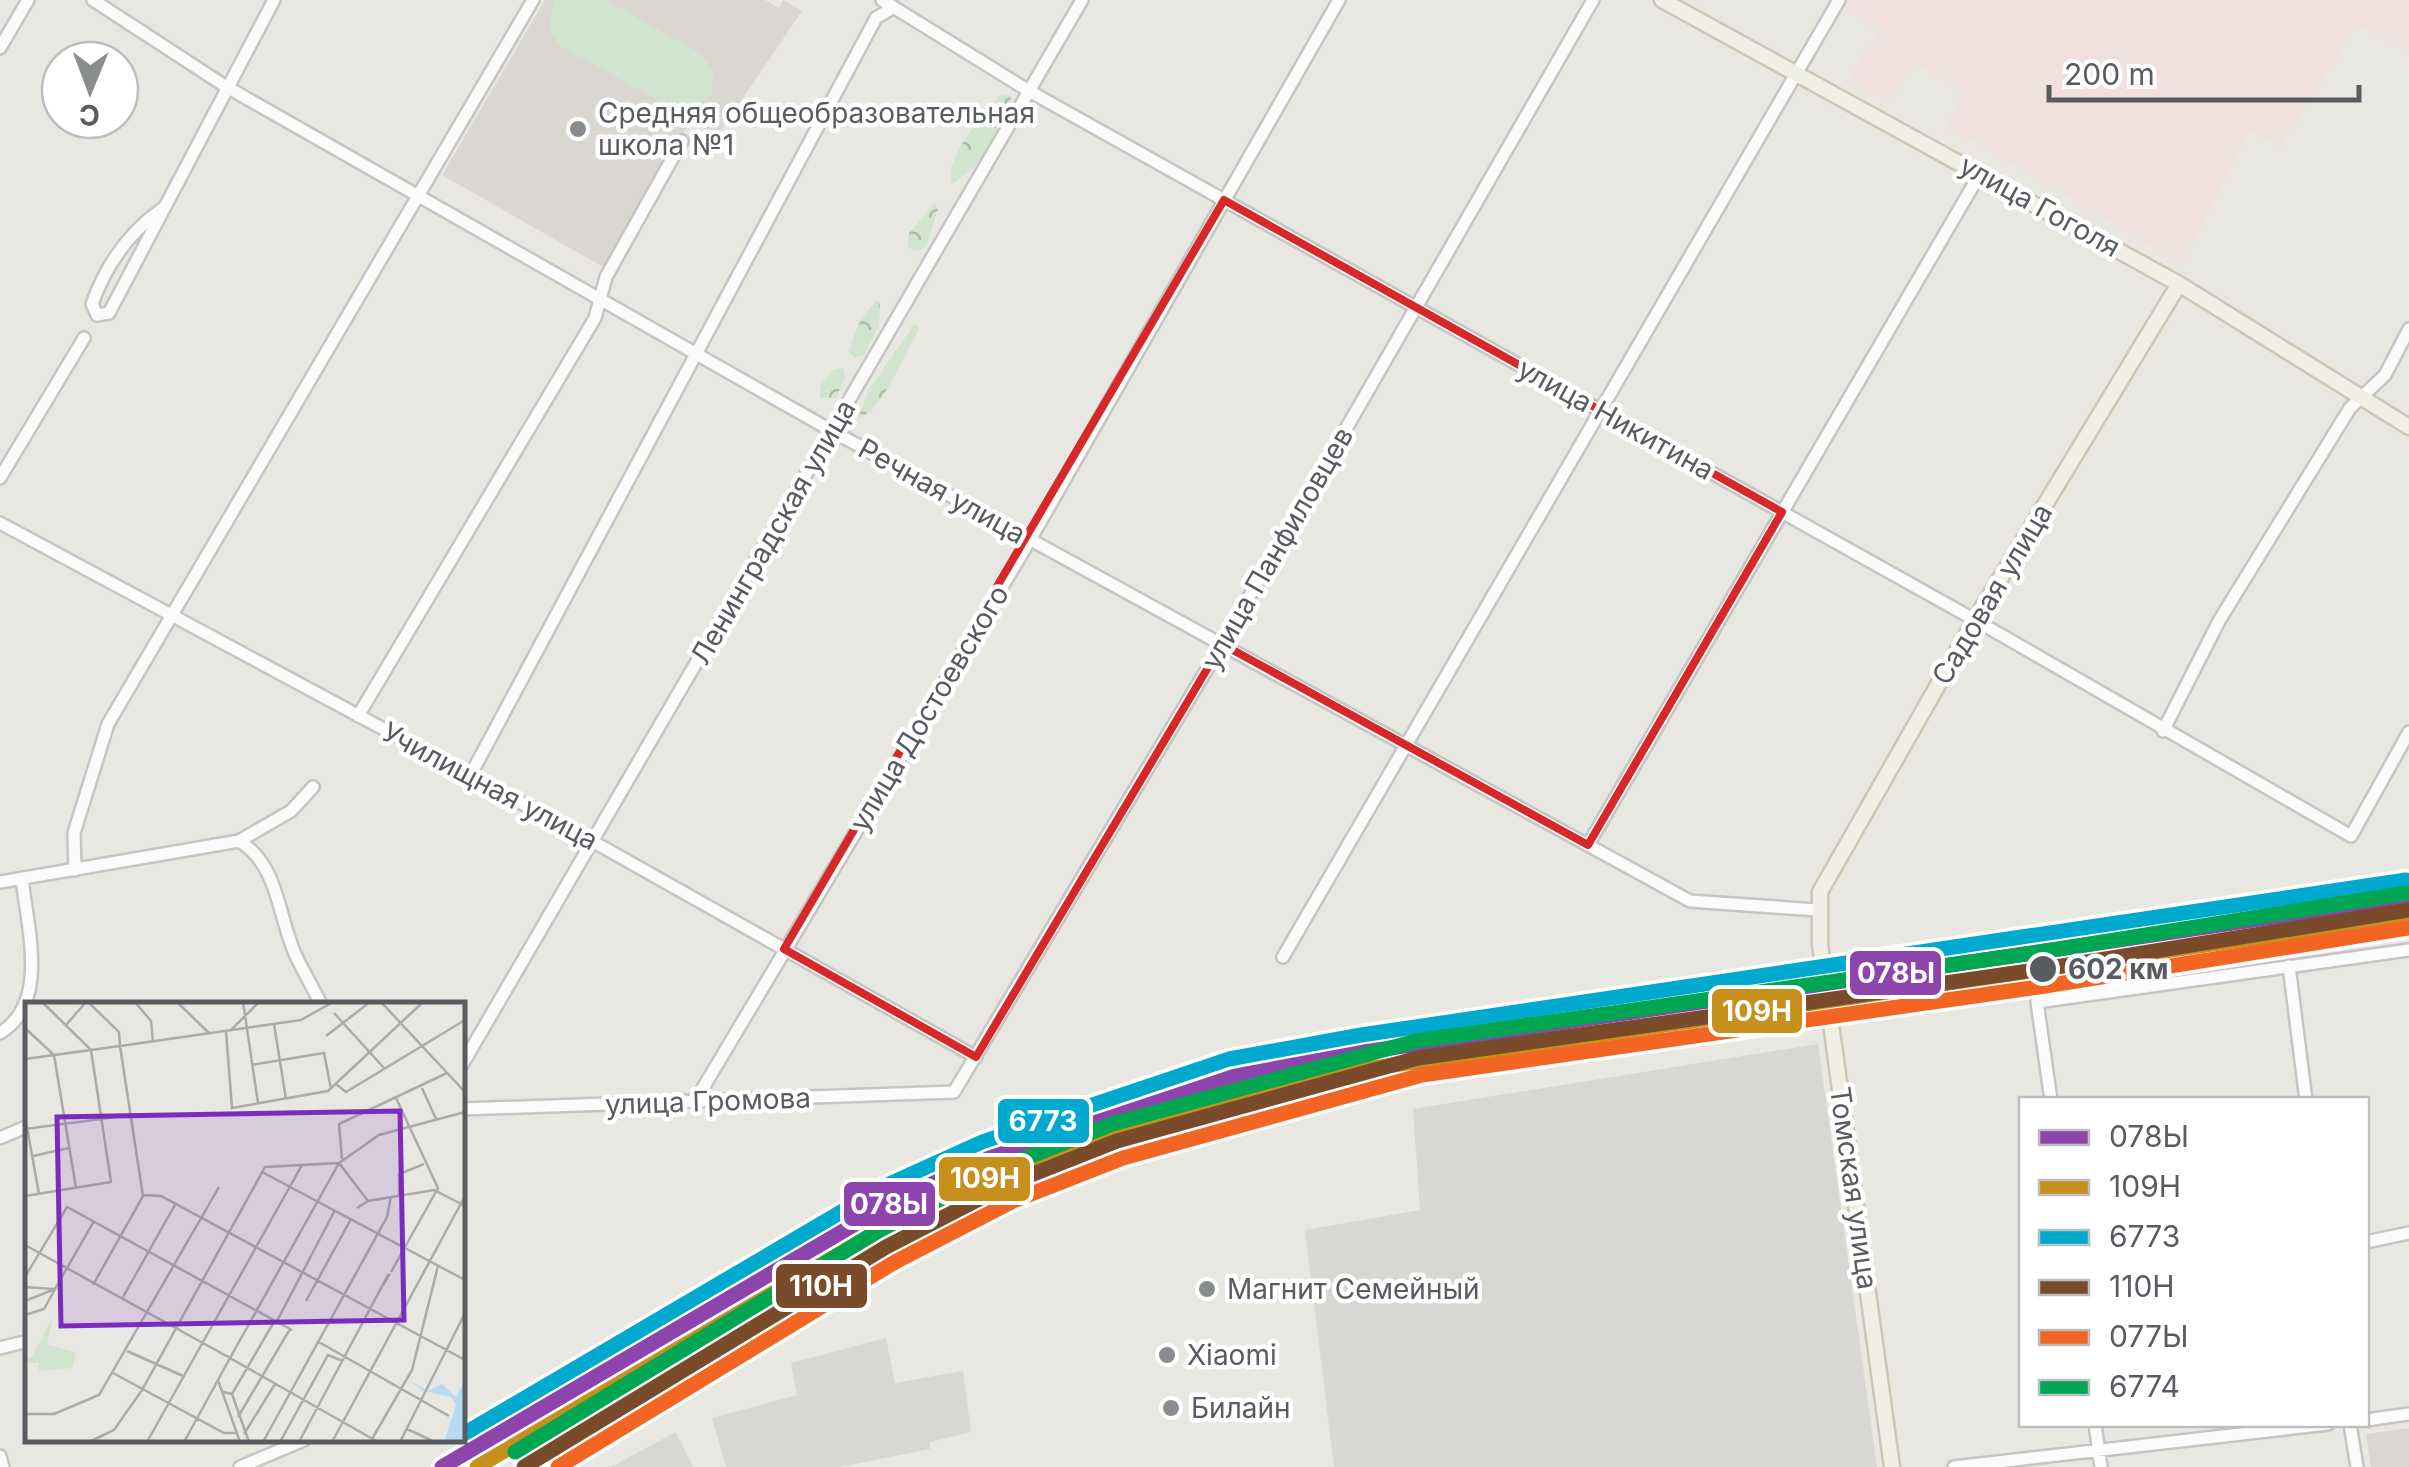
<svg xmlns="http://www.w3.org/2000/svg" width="2409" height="1467" viewBox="0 0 2409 1467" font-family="Inter,sans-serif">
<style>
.industrial{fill:#d9d7d3}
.education{fill:#dad7d2}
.medical{fill:#f1e1de}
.grass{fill:#d1e4ce}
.forest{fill:url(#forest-crowns)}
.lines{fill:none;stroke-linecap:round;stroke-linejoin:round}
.minor-casing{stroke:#c5c5c4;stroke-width:16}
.major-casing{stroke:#cec5b2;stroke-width:19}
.minor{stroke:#fcfbfb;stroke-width:11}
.major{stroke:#f0efe5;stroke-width:14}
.rail-1-casing{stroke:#fff;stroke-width:22}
.rail-2-casing{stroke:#fff;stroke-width:22}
.rail-3-casing{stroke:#fff;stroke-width:22}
.rail-4-casing{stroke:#fff;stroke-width:22}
.rail-5-casing{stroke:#fff;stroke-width:22}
.rail-6-casing{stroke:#fff;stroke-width:22}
.rail-1{stroke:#8e44ad;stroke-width:15}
.rail-2{stroke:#c7901d;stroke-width:15}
.rail-3{stroke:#00a9ce;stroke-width:15}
.rail-4{stroke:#7a4b2a;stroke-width:15}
.rail-5{stroke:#f26522;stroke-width:15}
.rail-6{stroke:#00a651;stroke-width:15}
.marked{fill:none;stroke:#d62828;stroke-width:8;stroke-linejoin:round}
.poi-dot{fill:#8a8d8e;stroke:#fff;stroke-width:4}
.stop-dot{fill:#585c60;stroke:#fff;stroke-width:4}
.labels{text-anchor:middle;stroke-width:9;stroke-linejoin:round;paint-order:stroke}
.poi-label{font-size:28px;fill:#585c60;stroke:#fff;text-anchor:start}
.street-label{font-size:28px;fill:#585c60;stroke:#fff}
.stop-label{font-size:28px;font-weight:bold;fill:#585c60;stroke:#fff;text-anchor:start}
.inset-road{fill:none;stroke:#aaabaa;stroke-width:2.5}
.view{fill:#7b2cbf;fill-opacity:0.15;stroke:#7b2cbf;stroke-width:5}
.inset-edge{fill:none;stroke:#585c60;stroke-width:5}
.line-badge{stroke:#fff;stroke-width:4}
.badge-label{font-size:28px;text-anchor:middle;font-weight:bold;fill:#fff}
</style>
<defs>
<pattern id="forest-crowns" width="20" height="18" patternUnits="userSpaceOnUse" patternTransform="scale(2.5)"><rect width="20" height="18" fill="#d1e4ce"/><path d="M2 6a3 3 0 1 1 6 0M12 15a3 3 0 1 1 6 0" fill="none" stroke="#acbcab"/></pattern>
</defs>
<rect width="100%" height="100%" fill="#e8e7e2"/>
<path class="industrial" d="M1818 1044 1877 1467H1334L1305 1230 1420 1210 1413 1109Z
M886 1338 895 1383 963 1371 971 1432 930 1442V1449L840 1467H726L712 1418 797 1395 791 1363Z
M676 1432 693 1467H611Z"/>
<path class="education" d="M545 0H765L779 8 783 0 802 11 717 136 691 121 605 268 442 175Z
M2409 1428V1467H2371L2366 1434Z"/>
<path class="medical" d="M1853 0H2409V50L2386 45V37L2357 25 2280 147 2250 131 2181 263 1948 126 1966 92 1914 62 1891 103 1850 77 1880 29 1846 10Z"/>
<path class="grass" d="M555 0H606L703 55 714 74 711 95 694 109 672 108 559 45 548 26Z"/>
<path class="forest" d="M1001 95 1010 96 1014 104C1003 133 978 169 952 184 944 156 983 115 1001 95Z
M935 203 938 209 926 247 917 251 908 247 909 233Z
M876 301 880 303 879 326 864 355 855 358 848 351 861 319Z
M915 324 919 329C906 352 883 410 858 419L869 389Z
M843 368 845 377 836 398H820L821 384 834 369Z"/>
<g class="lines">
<g class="minor-casing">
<path id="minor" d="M93 0 225 86 832 431 1690 901 1817 910
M882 0 1029 91 1975 620 2351 836 2409 732
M0 48 28 0
M162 209C128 233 106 265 92 304L97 315 109 313 274 0
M0 478 84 338
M0 523 592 841 976 1057
M358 716 595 318 606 277 682 141
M2163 731 2219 621 2350 408 2385 375 2409 329
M470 776 876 18 894 7
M239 841C278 864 278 915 295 954 303 971 313 988 321 1004
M1588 845 1981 172
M75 870 74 833 108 724 533 0
M0 882 239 841 291 811 313 787
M1283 957 1839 0
M2289 966 2306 1100
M0 1033C50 1003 27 927 22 878
M462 1065 1082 0
M2051 1100 2037 1002 2409 950
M694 1103 1030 540 1339 0
M462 1109 954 1092 1222 644 1593 0
M0 1138 28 1126
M2366 1242 2409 1233
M0 1348 28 1341
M2366 1420 2409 1414
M2095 1424 2101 1467
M2350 1424 2357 1467
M0 1456 3 1467
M240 1467 304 1440
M1954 1467 2328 1424"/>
</g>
<g class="major-casing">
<path id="major" d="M1662 0 2179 284 2409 427
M1892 1467 1820 944V892L1975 620 2179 284"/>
</g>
<use href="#minor" class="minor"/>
<use href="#major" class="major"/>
<g class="rail-1-casing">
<path id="rail-1" d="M442 1467 896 1200 989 1158 1235 1076 1364 1052 2409 897"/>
</g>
<g class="rail-2-casing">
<path id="rail-2" d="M477 1467 904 1216 995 1174 1239 1093 1367 1069 2409 915"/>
</g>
<g class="rail-3-casing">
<path id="rail-3" d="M462 1435 887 1185 982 1142 1229 1059 1361 1035 2406 880"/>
</g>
<g class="rail-4-casing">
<path id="rail-4" d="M524 1467 886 1247 1006 1185 1117 1141 1418 1058 2043 969 2409 910"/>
</g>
<g class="rail-5-casing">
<path id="rail-5" d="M558 1467 895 1262 1013 1201 1123 1158 1422 1075 2045 986 2409 928"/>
</g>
<g class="rail-6-casing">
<path id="rail-6" d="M515 1452 878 1231 998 1169 1112 1124 1416 1041 2040 952 2406 893"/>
</g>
<use href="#rail-1" class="rail-1"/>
<use href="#rail-2" class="rail-2"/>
<use href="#rail-3" class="rail-3"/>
<use href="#rail-4" class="rail-4"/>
<use href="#rail-5" class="rail-5"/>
<use href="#rail-6" class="rail-6"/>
</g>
<path class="marked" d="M1224 200 1782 512 1588 845 1222 644 976 1057 784 949Z"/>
<g class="poi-dot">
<circle cx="578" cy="129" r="10"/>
<circle cx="1207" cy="1289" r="10"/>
<circle cx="1167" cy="1355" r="10"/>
<circle cx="1171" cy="1408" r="10"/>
</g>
<circle class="stop-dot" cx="2043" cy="969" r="15"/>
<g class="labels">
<g class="poi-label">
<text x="598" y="123">Средняя общеобразовательная<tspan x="598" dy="32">школа №1</tspan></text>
<text x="1227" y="1299">Магнит Семейный</text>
<text x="1187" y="1365">Xiaomi</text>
<text x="1191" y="1418">Билайн</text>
</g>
<g class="street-label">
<text transform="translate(2040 206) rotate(29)" y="10">улица Гоголя</text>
<text transform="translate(1616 419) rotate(29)" y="10">улица Никитина</text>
<text transform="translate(942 491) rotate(29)" y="10">Речная улица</text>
<text transform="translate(773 532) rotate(-60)" y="10">Ленинградская улица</text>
<text transform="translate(1277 548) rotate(-60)" y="10">улица Панфиловцев</text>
<text transform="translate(1992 594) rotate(-59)" y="10">Садовая улица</text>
<text transform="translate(929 708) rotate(-59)" y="10">улица Достоевского</text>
<text transform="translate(490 786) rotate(28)" y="10">Училищная улица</text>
<text transform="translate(708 1101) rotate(-2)" y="10">улица Громова</text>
<text transform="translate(1854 1188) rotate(82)" y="10">Томская улица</text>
</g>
<g class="stop-label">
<text x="2068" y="979">602 км</text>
</g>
</g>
<g transform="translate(25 1002)">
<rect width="440" height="440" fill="#e8e7e2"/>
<path d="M28 315 22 342 51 351 47 366 14 369V361H0V354L6 356Z" fill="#d1e4ce"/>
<path d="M383 378 403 389 417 382 431 395 440 378V440H419L431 403 426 395 399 389Z" fill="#b7dbf1"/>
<path class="inset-road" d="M17 0 66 48 95 44 118 194 68 283M63 0 94 30 95 44 276 18 308 0M110 0 126 19 128 40M152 0 184 31M218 0 233 101M356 0 440 90M309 11 359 66M249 22 261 97M41 23 61 0M0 26 29 53 51 186M201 29 207 106 303 89 398 0M205 29 234 0M301 34 345 0M0 57 66 48 86 180 0 194M226 63 299 51 306 87M311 82 321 90 440 18M397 86 411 117M0 114 14 192M0 127 106 113M8 154 44 146M317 157 314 122 422 71M314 161 205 356 353 440M314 161 343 199M237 170 440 278M118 193 136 194 440 358M374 193V172L399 162M332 206 343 199 409 188 440 204M0 243 205 356 193 378 215 440M366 270 413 186 371 96M0 275 42 205 267 328M0 285 30 287 19 307 0 313M98 295 151 201M0 299 30 287 69 219M281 299 326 217M252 319 310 208M292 339 424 414M102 349 158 374M88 371 199 431H212M198 390 207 392 250 318M207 392 224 440M0 412H29L74 393 194 185M213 415 265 327M382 427 410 440M219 432 250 382M347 437 387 368 413 264M64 440 89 428 117 388 240 165 314 161 354 133 440 110M122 440 277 163M159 440 193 378M238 440 362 215 366 194M255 440 303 353 318 359M274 440 363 273H364L355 288M307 440 440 194M375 440 440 311"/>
<path class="view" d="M375 109 379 318 36 324 32 115Z"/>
<rect width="440" height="440" class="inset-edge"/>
</g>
<g class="line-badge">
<rect x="1848" y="949" width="95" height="48" rx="10" fill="#8e44ad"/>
<rect x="1710" y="987" width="94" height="48" rx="10" fill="#c7901d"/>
<rect x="996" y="1097" width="95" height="48" rx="10" fill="#00a9ce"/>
<rect x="937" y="1155" width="95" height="48" rx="10" fill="#c7901d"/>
<rect x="842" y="1180" width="95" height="48" rx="10" fill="#8e44ad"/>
<rect x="774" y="1262" width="95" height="48" rx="10" fill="#7a4b2a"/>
</g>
<g class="badge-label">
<text x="1896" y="983">078Ы</text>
<text x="1757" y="1021">109Н</text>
<text x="1043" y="1131">6773</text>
<text x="985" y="1188">109Н</text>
<text x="889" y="1214">078Ы</text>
<text x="821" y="1296">110Н</text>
</g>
<rect x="2019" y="1097" width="350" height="330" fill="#ffffff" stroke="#bcbebf" stroke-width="2.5"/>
<rect x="2039" y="1130" width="50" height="15" fill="#8e44ad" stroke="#bcbebf" stroke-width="2.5"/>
<text x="2109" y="1147" font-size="30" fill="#585c60">078Ы</text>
<rect x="2039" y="1180" width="50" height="15" fill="#c7901d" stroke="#bcbebf" stroke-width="2.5"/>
<text x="2109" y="1197" font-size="30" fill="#585c60">109Н</text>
<rect x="2039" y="1230" width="50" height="15" fill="#00a9ce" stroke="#bcbebf" stroke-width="2.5"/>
<text x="2109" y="1247" font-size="30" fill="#585c60">6773</text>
<rect x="2039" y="1280" width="50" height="15" fill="#7a4b2a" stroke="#bcbebf" stroke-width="2.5"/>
<text x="2109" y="1297" font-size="30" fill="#585c60">110Н</text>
<rect x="2039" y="1330" width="50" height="15" fill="#f26522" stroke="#bcbebf" stroke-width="2.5"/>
<text x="2109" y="1347" font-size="30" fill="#585c60">077Ы</text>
<rect x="2039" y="1380" width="50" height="15" fill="#00a651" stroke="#bcbebf" stroke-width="2.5"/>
<text x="2109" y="1397" font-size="30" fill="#585c60">6774</text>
<g transform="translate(90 90) rotate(181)"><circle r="48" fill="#ffffff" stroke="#bcbebf" stroke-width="2.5"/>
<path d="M0-8L18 38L0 25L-18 38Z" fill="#8a8d8e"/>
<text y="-15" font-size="28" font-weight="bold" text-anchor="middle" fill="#585c60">С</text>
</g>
<path d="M2049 85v15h310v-15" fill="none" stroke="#585c60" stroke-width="5"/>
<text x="2064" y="85" font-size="30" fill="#585c60" stroke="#ffffff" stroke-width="8" paint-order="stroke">200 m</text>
</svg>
